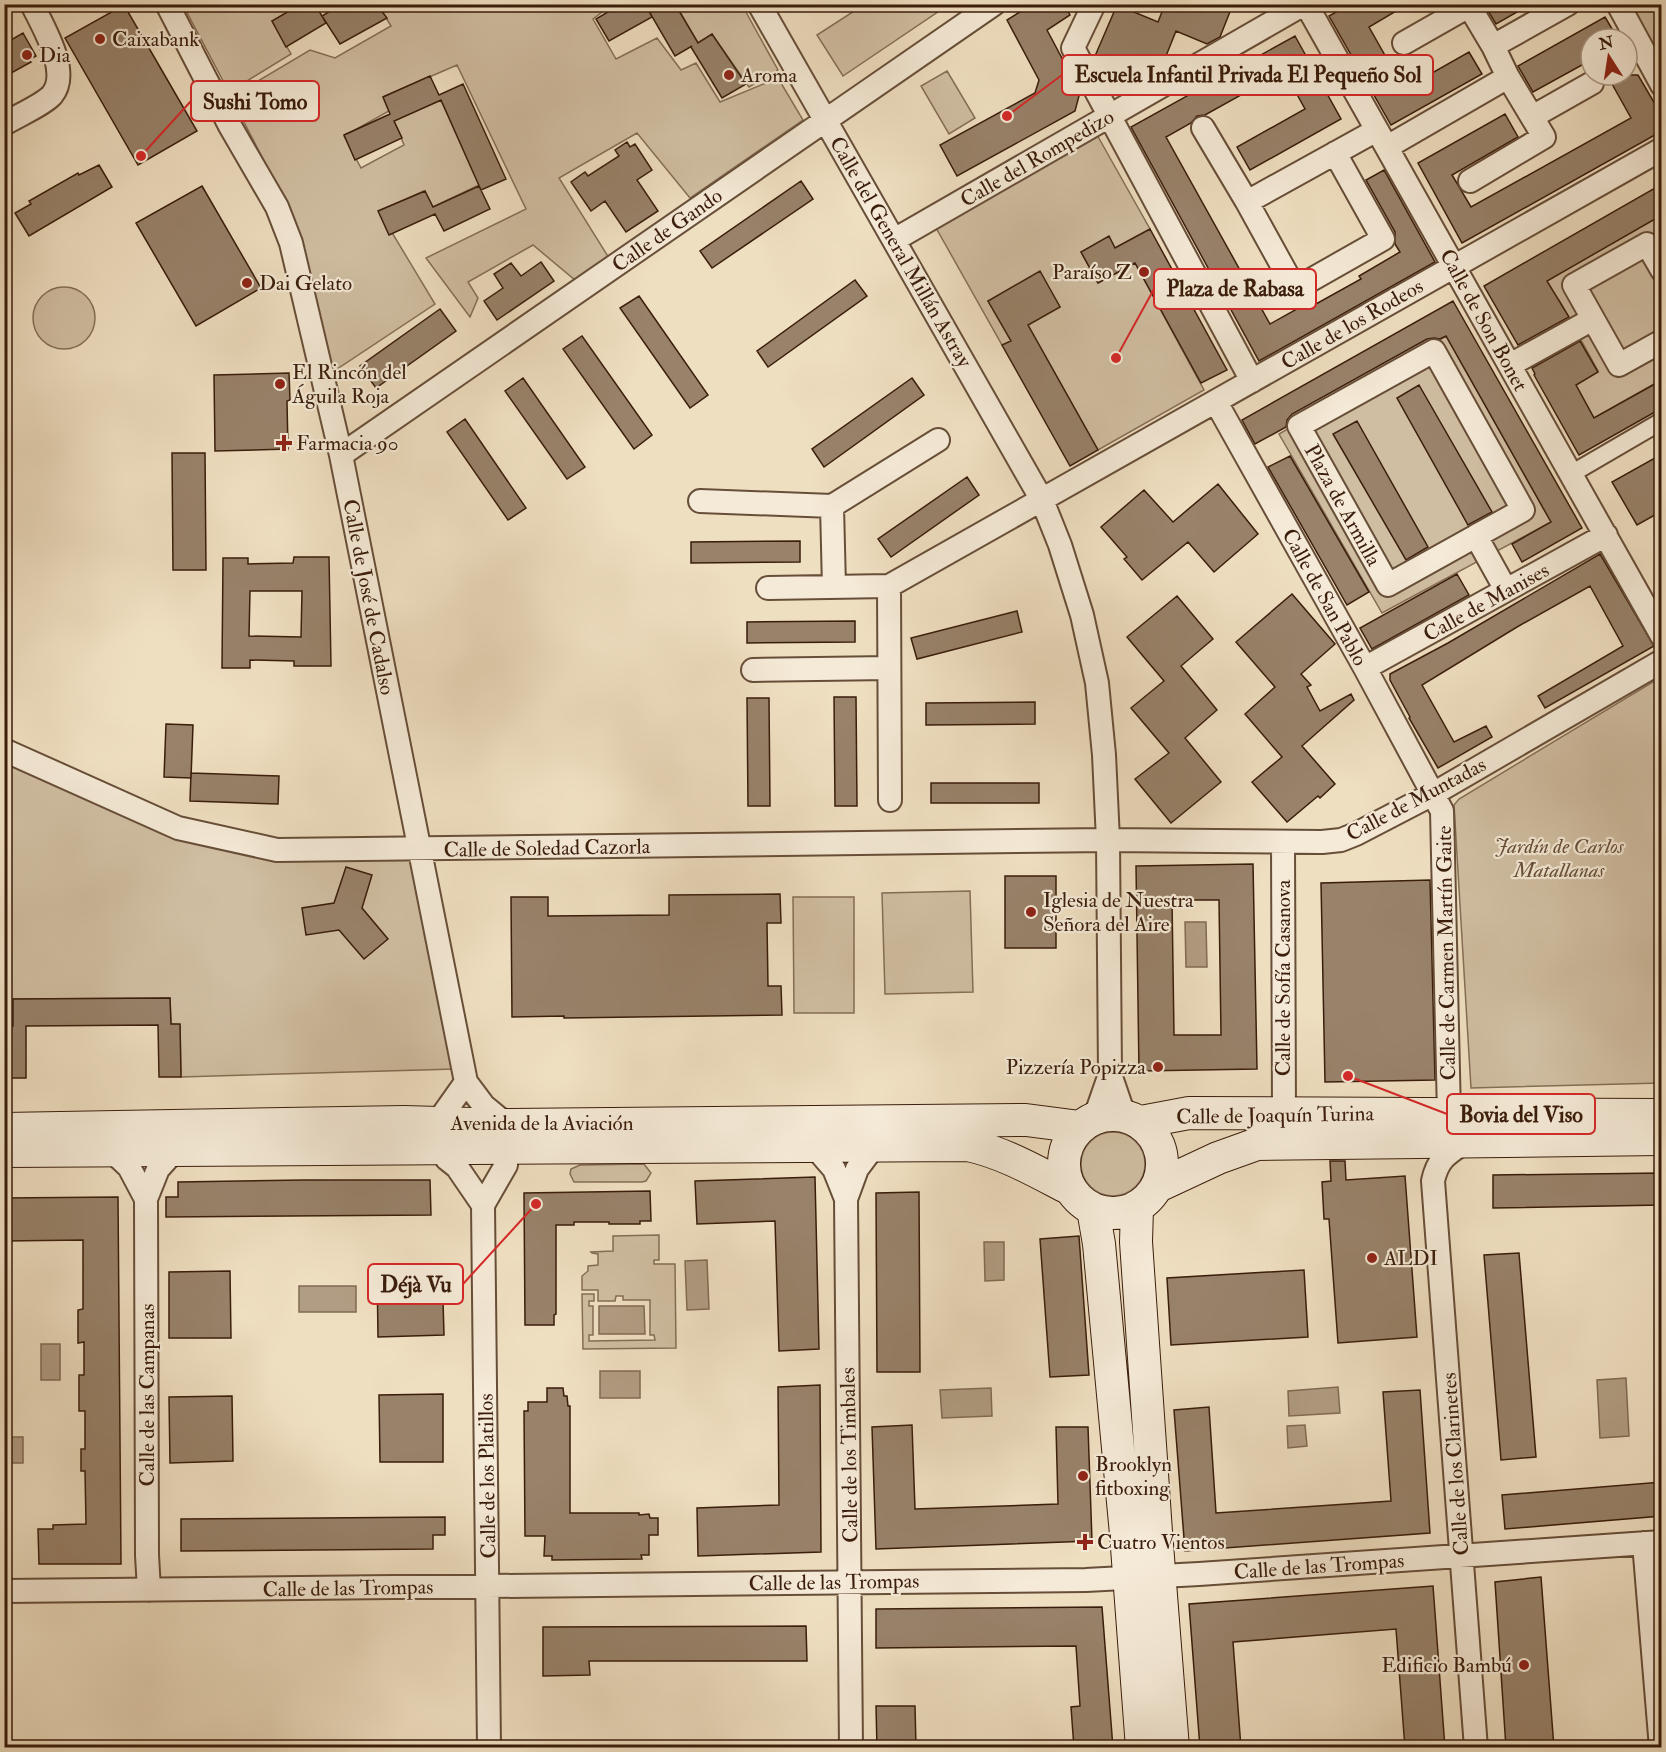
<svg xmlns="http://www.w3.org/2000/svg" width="1666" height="1752" viewBox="0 0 1666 1752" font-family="'IM FELL Double Pica',serif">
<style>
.green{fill:#d0bea2;stroke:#856e56;stroke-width:1.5}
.water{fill:#b19d83;stroke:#816a53;stroke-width:1.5}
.building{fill:#98826a;stroke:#3a1d0b;stroke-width:1.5;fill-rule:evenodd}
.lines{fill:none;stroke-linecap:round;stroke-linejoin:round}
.pedestrian-casing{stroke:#674e38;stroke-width:20}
.minor-casing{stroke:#674e38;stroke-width:26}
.secondary-casing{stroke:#3a1d0b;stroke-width:34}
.pedestrian{stroke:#f5ead7;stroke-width:16}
.minor{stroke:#f5ead7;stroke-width:22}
.secondary{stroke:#f5ead7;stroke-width:32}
.poi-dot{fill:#8f2418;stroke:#f5ead7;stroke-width:2}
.labels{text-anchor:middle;stroke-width:4.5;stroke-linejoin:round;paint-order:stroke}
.poi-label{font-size:21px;fill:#3a1d0b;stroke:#f5ead7;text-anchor:start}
.street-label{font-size:21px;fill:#3a1d0b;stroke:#f5ead7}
.park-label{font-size:21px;font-style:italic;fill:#674d38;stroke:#f5ead7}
.leader{fill:none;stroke:#d62828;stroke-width:2}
.callout-dot{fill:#d62828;stroke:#f5ead7;stroke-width:2}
.callout{fill:#f5ead7;stroke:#d62828;stroke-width:2}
.callout-label{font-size:22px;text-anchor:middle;font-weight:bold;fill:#3a1d0b}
</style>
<rect width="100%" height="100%" fill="#efdfc1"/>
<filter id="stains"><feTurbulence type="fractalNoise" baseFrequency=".00333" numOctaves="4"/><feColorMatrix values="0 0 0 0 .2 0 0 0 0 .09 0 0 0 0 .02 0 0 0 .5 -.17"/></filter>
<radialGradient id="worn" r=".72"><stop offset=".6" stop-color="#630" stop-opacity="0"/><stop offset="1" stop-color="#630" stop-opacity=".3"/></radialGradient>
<path class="green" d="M613 4 593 19 616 59 657 38 681 70 696 63 720 102 778 78 803 120 690 198 637 133 559 178 609 258 575 280 533 245 468 282 478 298 470 317 426 258 526 209 457 65 383 97 389 111 344 136 361 168 404 145 394 121 441 100 479 185 433 207 424 191 379 211 435 304 328 375 264 161 231 97 310 50 335 58 391 26 379 6 381 5Z
M865 4H948V5L843 76 817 35Z
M183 5H301L272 21 291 54 229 92Z
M676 5H742L778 70 749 87 712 34 698 43Z
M1618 5H1661V75Z
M947 71 975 118 949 134 921 86Z
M1092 126 1150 229 1115 248 1109 237 1081 252 1098 283 1135 263 1204 390 1098 450 1028 325 1060 307 1040 272 988 301 1011 341 1002 345 931 219Z
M1661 215V380L1594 418 1576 385 1598 371 1559 300 1524 294Z
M33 318a31 31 0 1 1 62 0a31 31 0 1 1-62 0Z
M1446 336 1551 522 1382 613 1279 434Z
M1661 677V1083L1471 1088 1454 805 1459 799Z
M4 757 176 834 419 850 455 1069 181 1077 180 1025 171 1024 170 998 13 999V1026H5Z
M970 891 973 992 885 994 882 893Z
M793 897H854V1013H794Z
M1081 1164a32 32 0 1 1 64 0a32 32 0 1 1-64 0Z
M644 1164 651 1173 646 1181 642 1182H574L570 1174 571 1169 580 1165Z
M659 1235V1260H654V1264H675L676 1348 583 1349 582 1294H594V1301H589V1306H593V1335H589V1341L655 1340 654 1335H650V1300H623V1296H616L615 1301H598V1290H582V1276L588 1271V1266L598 1265V1254L592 1253 591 1252 613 1251V1236Z"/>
<path class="water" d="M1185 922H1206L1207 967H1186Z
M984 1242H1004V1280L985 1281Z
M707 1260 709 1309 687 1310 685 1261Z
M299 1286H356V1312H299Z
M599 1306H644L645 1334H599Z
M41 1344H60V1380H41Z
M600 1371H640V1398H600Z
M1626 1378 1629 1436 1600 1438 1597 1380Z
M1338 1387 1340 1413 1289 1416 1288 1391Z
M991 1388 992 1416 942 1418 940 1390Z
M1305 1425 1307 1446 1288 1448 1287 1426Z
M5 1437H23V1463H5Z"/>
<path class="building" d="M301 4H315L326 23 286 47 272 21Z
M342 4H376L387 18 340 44 322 16Z
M621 4H645L652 17 609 41 596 19Z
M665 4H675L698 43 712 34 746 84 722 98 691 47 692 46 675 56 650 13Z
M1033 4H1064L1070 15 1047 30 1080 92 1075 111 957 176 940 145 1035 93 1039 80 1007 20Z
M1165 4H1233L1220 37 1207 44 1176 31 1160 71 1146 79 1095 56 1117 5 1158 22Z
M1350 4H1408L1369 27 1404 89 1469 52 1482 74 1391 125 1329 16Z
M1484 4H1531L1496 24Z
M124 5 197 131 138 165 65 38Z
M1605 17 1618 39H1591V60L1533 92 1518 66Z
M23 33 36 56 29 60 31 62 4 77V44Z
M1295 36 1341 119 1250 170 1237 147 1305 109 1284 71 1205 115 1197 116 1191 123 1166 137 1270 324 1304 305 1307 309 1361 279 1359 276 1400 252 1395 244V232L1366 180 1384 170 1435 262 1259 361 1131 127Z
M1607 75H1638L1662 116V131L1462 243 1418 163 1505 114 1518 137 1452 175 1471 207 1631 118Z
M430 76 439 95 463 84 506 179 481 190 441 100 394 121 402 138 355 160 344 135 390 114 383 97Z
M627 142 630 147 635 144 652 170 637 180 658 211 626 232 605 201 591 211 571 182 585 172 588 176 619 156 615 150Z
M99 165 112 187 29 236 15 213 31 204 29 201 78 173 79 175Z
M801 181 813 199 712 268 700 251Z
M1662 184V215L1547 281 1569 317 1518 345 1484 286Z
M202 186 261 288 196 326 136 223Z
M479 186 490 209 444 231 435 214 389 235 378 211 425 191 433 207Z
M1150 229 1227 370 1201 383 1135 263 1098 283 1081 252 1109 236 1115 248Z
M541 262 554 281 497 320 484 301 503 288 494 274 511 263 521 276Z
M1040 271 1060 307 1028 325 1098 450 1070 466 1002 345 1011 341 988 301Z
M855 280 867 296 768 367 757 351Z
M639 296 708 395 690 408 620 308Z
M1453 301 1582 528 1522 562 1512 544 1551 522 1446 336 1440 339 1434 338 1427 339 1292 414 1287 420 1286 427 1255 444 1242 420Z
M440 309 456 331 376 388 360 366Z
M582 336 652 435 634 449 563 349Z
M1580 341 1598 372 1576 385 1594 418 1662 380V408L1579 455 1534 375 1535 374 1532 368Z
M289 373 290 400 287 401 288 449 215 451 214 375Z
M523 378 585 467 567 479 505 391Z
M912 378 924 395 824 467 812 449Z
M1419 385 1492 512 1468 525 1397 398Z
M465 419 526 508 508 520 447 432Z
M1357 421 1428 547 1406 560 1333 434Z
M172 453H205L206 570H173Z
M1662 454V511L1637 525 1612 482Z
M1290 456 1369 592 1347 605 1268 467Z
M967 477 979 495 891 557 878 539Z
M1218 484 1258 534 1214 572 1188 542 1142 580 1124 559 1127 557 1101 527 1144 490 1173 522Z
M800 541V562L691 563V542Z
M1600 554 1654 646 1545 708 1538 696 1623 646 1590 586 1517 627 1422 685 1454 742 1486 726 1492 737 1438 768 1409 718 1410 717 1390 680V674L1448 643Z
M294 557H329L331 666H294V661L250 660V668H222L223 558H248V564L293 563ZM250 591H302L301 637 249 636Z
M1457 574 1469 595 1372 649 1360 628Z
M1292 594 1335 644 1301 674 1311 685 1307 687 1320 711 1351 694 1354 700 1302 746 1335 784 1320 798 1318 796 1287 822 1252 782 1282 757 1245 714 1275 687 1236 642Z
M1177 596 1213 639 1181 666 1217 710 1185 738 1221 782 1171 823 1135 779 1169 753 1131 708 1164 681 1127 637Z
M1017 611 1022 632 917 659 911 638Z
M855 621V642L747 643V622Z
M834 697H856L857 806H835Z
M747 698H769L770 806H748Z
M1035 702V724L926 725V703Z
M166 724 193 725 191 778 164 777Z
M191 773 279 776 278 804 190 801Z
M931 783H1039V803H931Z
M1253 864 1257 1069 1139 1071 1136 866ZM1172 900H1219L1221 1035H1174Z
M346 867 372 875 362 908 388 939 364 959 339 930 306 935 302 908 334 903Z
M1005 876H1056V948H1005Z
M1430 880 1435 1080 1325 1082 1321 883Z
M780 894 781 923H767L768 986H781L782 1015 564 1018V1016L512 1017 511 897H548V916L669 915V895Z
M170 998 171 1024H180L181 1077H159L158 1025 26 1026V1078H4V1026H13V999Z
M1330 1161H1345L1346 1180 1405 1176 1417 1337 1338 1343 1329 1219H1324L1322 1182 1331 1181Z
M1662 1173V1205L1493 1208V1175Z
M815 1177 819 1349 779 1351 775 1221 697 1224 695 1181Z
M304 1180H430L431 1215 166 1217V1197H178V1182Z
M650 1191 651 1221H640V1224H609V1222H574V1225H556V1314L554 1315V1325H525L524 1193Z
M919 1192 920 1372H877L876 1193Z
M118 1197 121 1564H39L38 1529H53V1525L86 1524 85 1471H81V1449H85V1411H79V1375H84V1342L78 1343V1310L83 1309V1240L4 1241V1198Z
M1079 1236 1089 1375 1050 1377 1040 1239Z
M1519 1253 1536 1457 1501 1460 1484 1255Z
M442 1266 444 1335 378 1337 377 1267Z
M1304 1270 1308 1337 1171 1345 1167 1278Z
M230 1271 231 1338H169V1272Z
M820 1385 821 1552 698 1556 697 1508 779 1505 778 1387Z
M547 1388H563L564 1396H567L568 1406H570V1513H639V1515L649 1514 650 1518H658V1535H649V1555H641L642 1559 552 1560V1556H544L545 1536H525L524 1411H528V1402H547Z
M1420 1390 1430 1533 1185 1551 1174 1410 1209 1407 1216 1513 1391 1501 1383 1392Z
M443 1394V1462H380L379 1395Z
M232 1396 233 1461 170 1463 169 1397Z
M912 1425 915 1509 1058 1504 1056 1427H1088L1092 1541 876 1549 872 1427Z
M1662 1482V1516L1505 1529 1502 1495Z
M445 1517V1535H433V1549L181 1551V1519Z
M1541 1577 1554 1748H1506L1495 1582Z
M1433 1586 1445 1748H1405L1396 1629 1233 1642 1241 1748H1200L1189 1604Z
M1102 1607 1113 1748H1074L1071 1707 1080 1706 1076 1646 876 1648V1609Z
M806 1626 807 1661H589L590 1675 543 1676V1627Z
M876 1706H915L916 1748H877Z"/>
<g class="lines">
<g class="pedestrian-casing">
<path id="pedestrian" d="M1571 474 1662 421"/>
</g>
<g class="minor-casing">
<path id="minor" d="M167 4 230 126 277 207 291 243 341 455 466 1082 484 1106 507 1125 506 1165 483 1205
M759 4 1042 500 1060 545 1082 615 1097 683 1104 755 1108 840 1110 1074 1095 1117
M1094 4 1073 48 1252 381
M1306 4 1662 636
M1468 4 1493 46
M1618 4 1662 85
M1404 43 1469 6
M1532 117 1592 83
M4 124C17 116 43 105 52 95 71 72 43 27 32 4
M1203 128 1247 202
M1387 147 1508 77 1493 46 1568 4
M1335 153 1383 239 1295 289 1247 202 1377 130
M1470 181 1544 137 1508 77
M894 240 1304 4
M1662 270 1647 244 1574 285 1619 365 1662 341
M1510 365 1593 319
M1216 402 1365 668 1442 811 1449 1115
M341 455 994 4
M700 501 832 506 834 587
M832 506 938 440
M1476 536 1388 585 1299 426 1434 351 1523 510 1476 536 1506 590
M889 586 890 800
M768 588 889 586 1662 149
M1365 668 1606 535
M753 670 889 668
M4 750 178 828 277 850 1108 840 1322 842 1341 840 1356 834 1433 794 1662 661
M1283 842 1284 1113
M1110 1074 1124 1115
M466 1082 437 1123 439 1148 447 1159 457 1167 483 1205
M1468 1140C1449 1153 1438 1157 1433 1181L1476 1748
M814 1146 834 1169 846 1199 857 1169 875 1145
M112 1151 129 1167 146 1199
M846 1199 851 1748
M483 1205 489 1748
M1644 1543 1661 1748
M149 1590 147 1555 146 1199 158 1169 176 1149
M4 1591 1086 1580 1199 1574 1662 1542"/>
</g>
<g class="secondary-casing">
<path id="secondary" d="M1064 1164a49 49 0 1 1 98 0a49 49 0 1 1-98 0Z
M1141 1122 1189 1113 1662 1115
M4 1129 404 1122 507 1125 1026 1120 1080 1127
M4 1151 968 1145C1005 1153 1037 1172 1070 1189
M1158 1186 1218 1158 1257 1144 1662 1139
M1137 1207 1136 1242 1156 1532 1173 1748
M1093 1209 1099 1244 1126 1534 1142 1748"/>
</g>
<use href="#pedestrian" class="pedestrian"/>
<use href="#minor" class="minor"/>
<use href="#secondary" class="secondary"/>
</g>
<g class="poi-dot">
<circle cx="100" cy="39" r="6"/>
<circle cx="27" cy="55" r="6"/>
<circle cx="729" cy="75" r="6"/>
<circle cx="1144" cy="272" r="6"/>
<circle cx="247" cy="283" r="6"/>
<circle cx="280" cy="384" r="6"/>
<path d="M281 434h6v6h6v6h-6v6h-6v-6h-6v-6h6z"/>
<circle cx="1031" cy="912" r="6"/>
<circle cx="1158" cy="1067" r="6"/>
<circle cx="1372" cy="1258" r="6"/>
<circle cx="1083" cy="1476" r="6"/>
<path d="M1082 1533h6v6h6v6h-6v6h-6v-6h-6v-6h6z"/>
<circle cx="1524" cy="1665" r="6"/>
</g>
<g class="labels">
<g class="poi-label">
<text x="112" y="46">Caixabank</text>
<text x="39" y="62">Dia</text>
<text x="741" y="82">Aroma</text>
<text x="1132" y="279" text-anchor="end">Paraíso Z</text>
<text x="259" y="290">Dai Gelato</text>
<text x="292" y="379">El Rincón del<tspan x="292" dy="24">Águila Roja</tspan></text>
<text x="296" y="450">Farmacia 90</text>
<text x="1043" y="907">Iglesia de Nuestra<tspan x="1043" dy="24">Señora del Aire</tspan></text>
<text x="1146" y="1074" text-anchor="end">Pizzería Popizza</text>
<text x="1384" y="1265">ALDI</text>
<text x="1095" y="1471">Brooklyn<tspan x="1095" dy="24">fitboxing</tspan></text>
<text x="1097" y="1549">Cuatro Vientos</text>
<text x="1512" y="1672" text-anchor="end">Edificio Bambú</text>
</g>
<g class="street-label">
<text transform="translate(1037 158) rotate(-30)" y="7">Calle del Rompedizo</text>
<text transform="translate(667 230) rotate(-35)" y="7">Calle de Gando</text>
<text transform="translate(901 252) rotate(60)" y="7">Calle del General Millán Astray</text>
<text transform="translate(1484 320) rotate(61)" y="7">Calle de Son Bonet</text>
<text transform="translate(1352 324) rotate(-30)" y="7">Calle de los Rodeos</text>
<text transform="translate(1343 505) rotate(61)" y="7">Plaza de Armilla</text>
<text transform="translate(369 597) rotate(79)" y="7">Calle de José de Cadalso</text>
<text transform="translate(1325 597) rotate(61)" y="7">Calle de San Pablo</text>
<text transform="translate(1486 602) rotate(-29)" y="7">Calle de Manises</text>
<text transform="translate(1416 799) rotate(-28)" y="7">Calle de Muntadas</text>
<text transform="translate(547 848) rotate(-1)" y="7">Calle de Soledad Cazorla</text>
<text transform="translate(1446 953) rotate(-91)" y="7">Calle de Carmen Martín Gaite</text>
<text transform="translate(1283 978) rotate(-90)" y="7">Calle de Sofía Casanova</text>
<text transform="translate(1275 1115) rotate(-1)" y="7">Calle de Joaquín Turina</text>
<text x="542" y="1130">Avenida de la Aviación</text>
<text transform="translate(147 1395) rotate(-90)" y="7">Calle de las Campanas</text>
<text transform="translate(849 1455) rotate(-91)" y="7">Calle de los Timbales</text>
<text transform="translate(1455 1464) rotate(-94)" y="7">Calle de los Clarinetes</text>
<text transform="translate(487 1476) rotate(-91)" y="7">Calle de los Platillos</text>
<text transform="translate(1319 1566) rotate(-4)" y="7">Calle de las Trompas</text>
<text transform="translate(834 1582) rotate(-1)" y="7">Calle de las Trompas</text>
<text transform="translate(348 1588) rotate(-1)" y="7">Calle de las Trompas</text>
</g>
<g class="park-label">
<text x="1559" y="853">Jardín de Carlos<tspan x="1559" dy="24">Matallanas</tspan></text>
</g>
</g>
<path class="leader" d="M1007 116L1062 75M141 156L191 101M1116 358L1154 289M1348 1076L1447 1114M536 1204L463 1284"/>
<g class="callout-dot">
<circle cx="1007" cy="116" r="6"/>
<circle cx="141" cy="156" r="6"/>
<circle cx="1116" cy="358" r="6"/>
<circle cx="1348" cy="1076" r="6"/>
<circle cx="536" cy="1204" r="6"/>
</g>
<g class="callout">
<rect x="1062" y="55" width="371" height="40" rx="6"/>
<rect x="191" y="81" width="128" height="40" rx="6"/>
<rect x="1154" y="269" width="162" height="40" rx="6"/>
<rect x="1447" y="1094" width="148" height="40" rx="6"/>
<rect x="368" y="1264" width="95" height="40" rx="6"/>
</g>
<g class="callout-label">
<text x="1248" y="82">Escuela Infantil Privada El Pequeño Sol</text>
<text x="255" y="109">Sushi Tomo</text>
<text x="1235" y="296">Plaza de Rabasa</text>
<text x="1521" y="1122">Bovia del Viso</text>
<text x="416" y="1292">Déjà Vu</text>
</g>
<rect width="1666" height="1752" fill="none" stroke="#efdfc1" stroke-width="24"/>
<rect x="6" y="6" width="1654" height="1740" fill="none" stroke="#3a1d0b" stroke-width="3"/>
<rect x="12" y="12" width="1642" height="1728" fill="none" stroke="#3a1d0b" stroke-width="1.5"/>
<g transform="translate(1609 57) rotate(348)"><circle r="28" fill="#f5ead7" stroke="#aa9885" stroke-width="1.5"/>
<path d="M0-4.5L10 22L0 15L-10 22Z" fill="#8f2418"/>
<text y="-9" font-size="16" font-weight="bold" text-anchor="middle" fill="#3a1d0b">N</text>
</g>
<rect width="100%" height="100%" filter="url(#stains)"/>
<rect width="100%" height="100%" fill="url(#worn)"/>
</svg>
